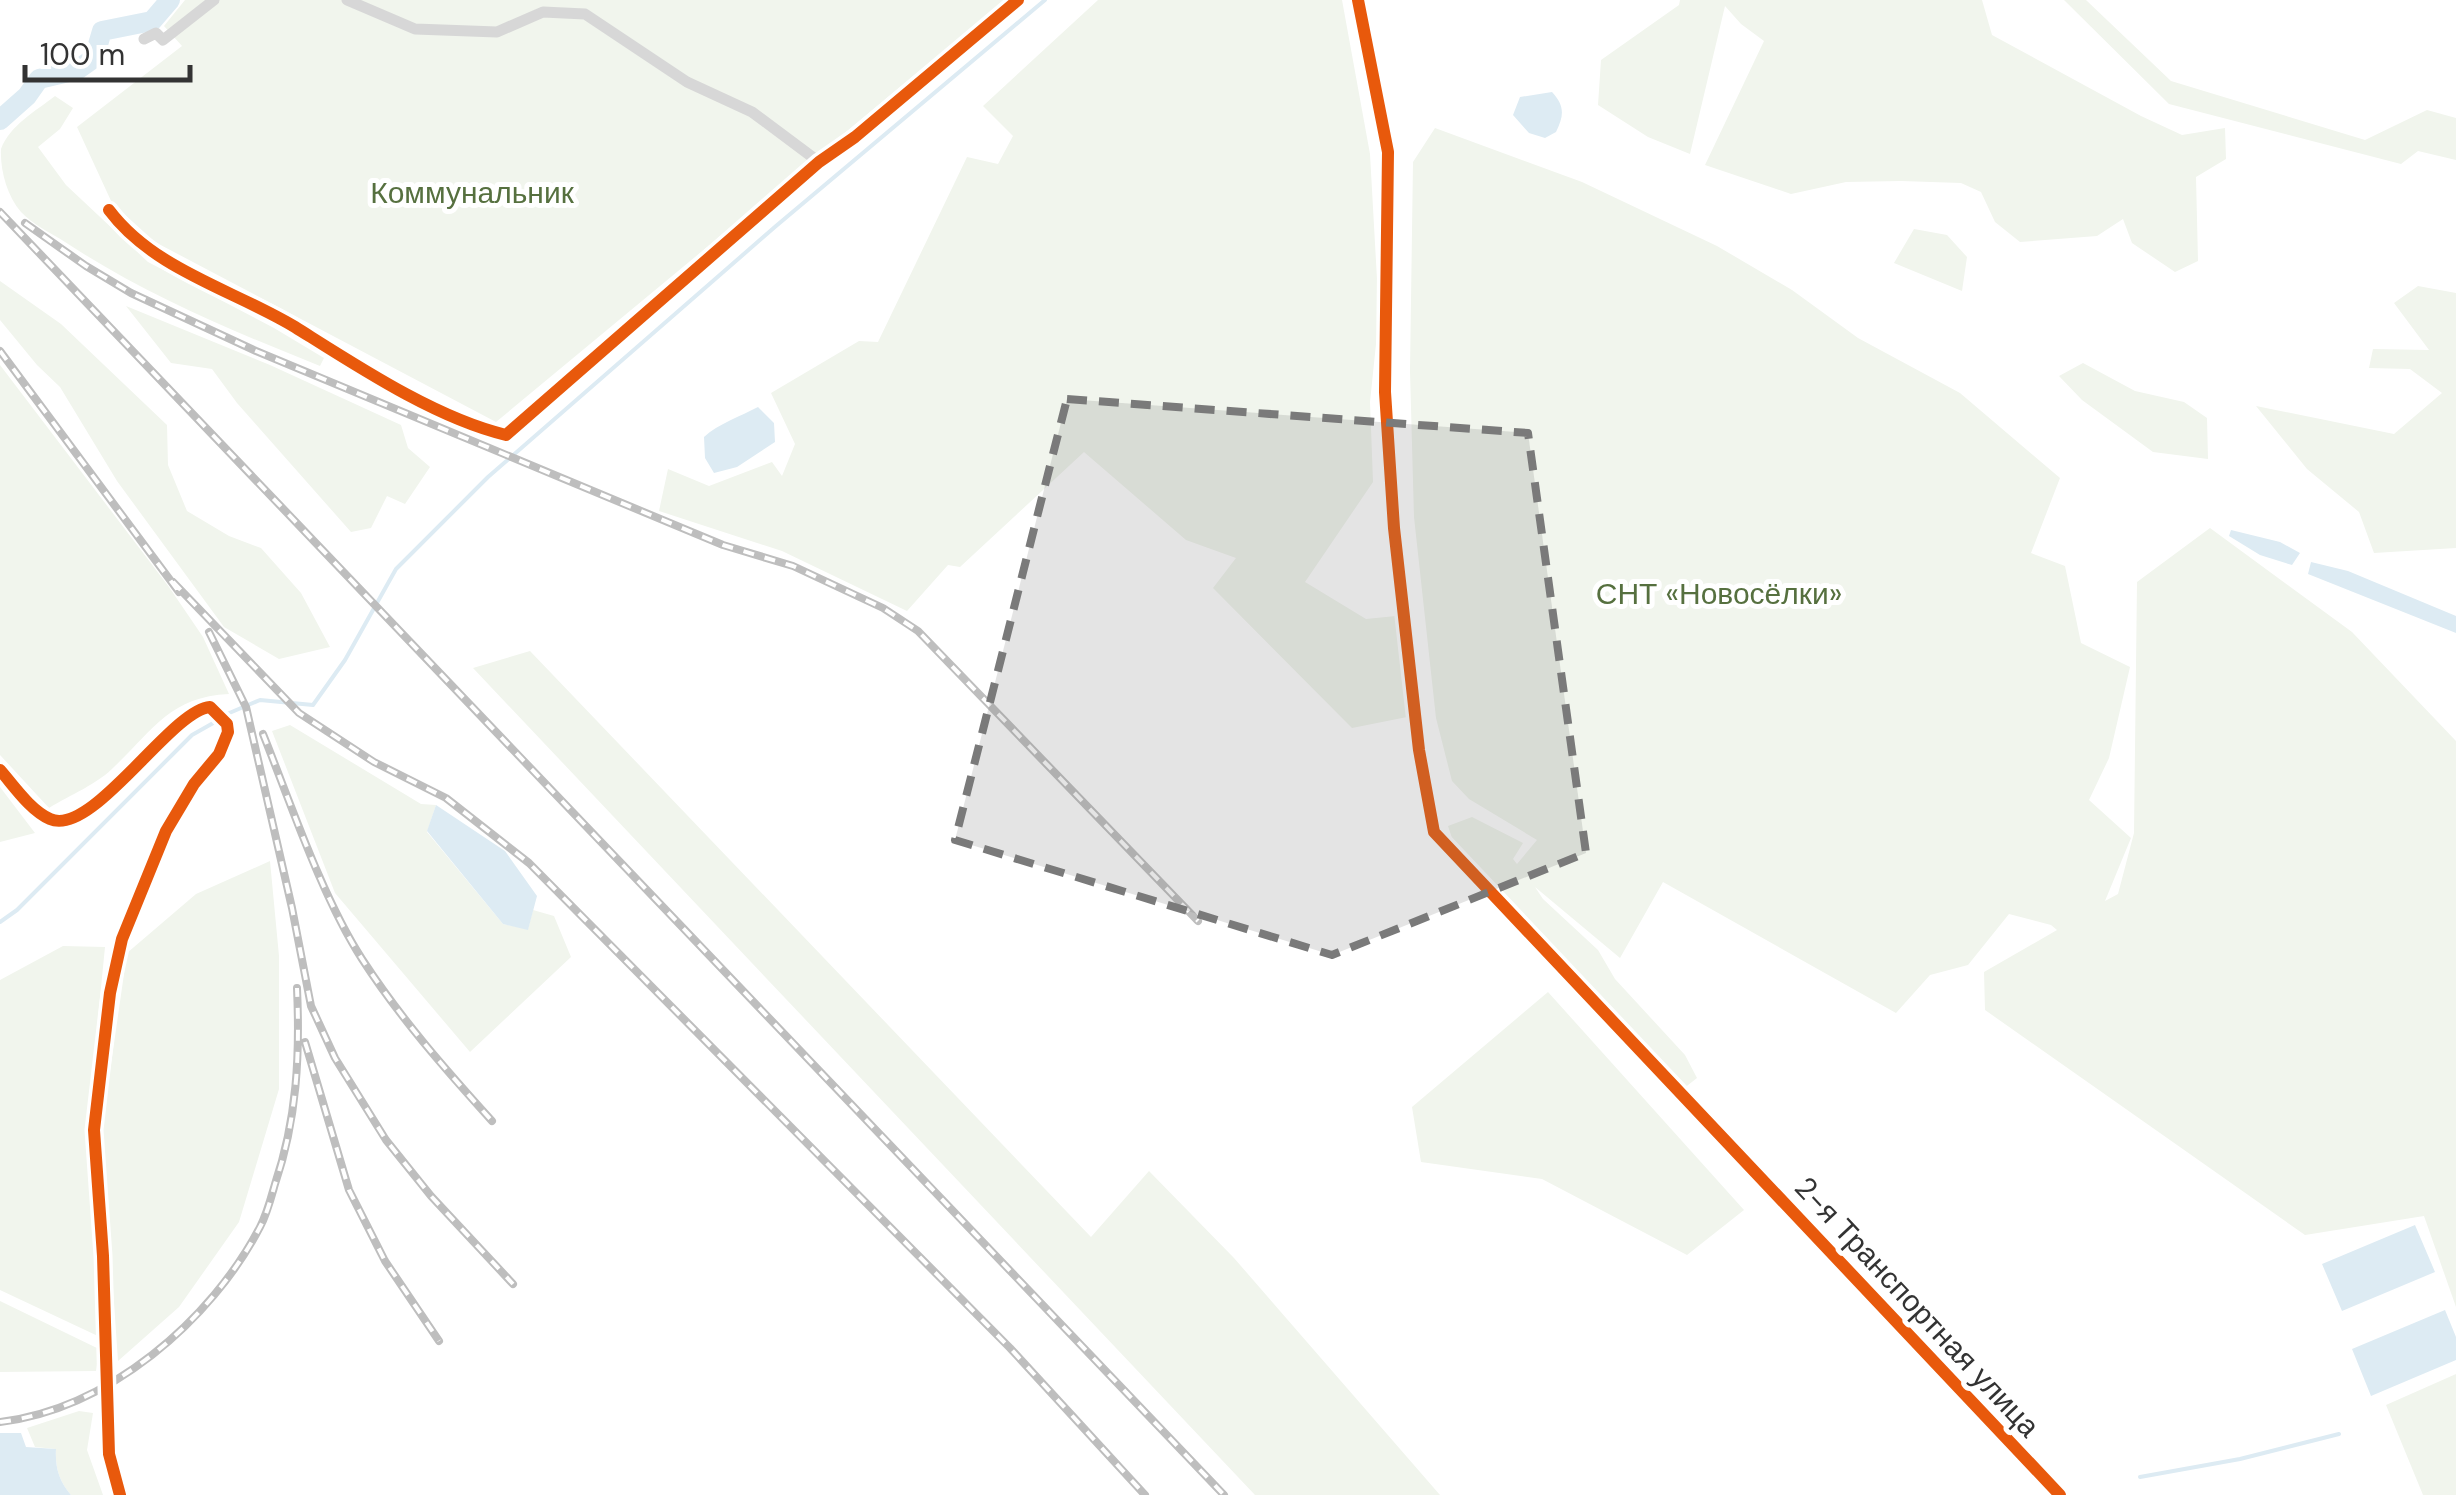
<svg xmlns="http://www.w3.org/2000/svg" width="2456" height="1495" viewBox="0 0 2456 1495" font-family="'DM Sans',sans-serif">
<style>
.green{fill:#f1f5ed}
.water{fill:#ddebf3}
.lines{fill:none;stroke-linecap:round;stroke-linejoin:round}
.stream{stroke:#ddebf3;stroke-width:4}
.river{stroke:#ddebf3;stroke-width:20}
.minor{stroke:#d7d7d7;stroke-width:11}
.rail-casing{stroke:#bebebe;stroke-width:8}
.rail{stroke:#fff;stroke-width:4;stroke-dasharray:11;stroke-linecap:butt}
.cycleway-casing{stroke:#fff;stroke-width:19}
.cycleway{stroke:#e8590c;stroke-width:12}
.marked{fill:#7a7a7a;fill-opacity:0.2;stroke:#7a7a7a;stroke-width:8;stroke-dasharray:20 12;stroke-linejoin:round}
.labels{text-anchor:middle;stroke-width:10;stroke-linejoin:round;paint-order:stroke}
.park-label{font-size:30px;fill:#56703f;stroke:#fff}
.street-label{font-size:30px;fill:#333;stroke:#fff}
</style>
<rect width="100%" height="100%" fill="#fff"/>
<path class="green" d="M185 0H1005L496 422 155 242 112 203 77 127 182 46 164 26Z
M1098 0H1342L1370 154 1379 315 1370 402 1373 482 1305 582 1366 619 1396 616 1407 717 1352 728 1213 588 1236 558 1186 540 1084 452 960 567 948 565 907 611 782 551 659 511 668 469 709 486 772 462 782 476 795 444 771 393 859 341 878 342 967 157 998 164 1013 136 983 106Z
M1680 0H1982L1992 35 2141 116 2182 135 2225 128 2226 159 2196 177 2198 261 2175 272 2132 243 2123 219 2097 236 2020 242 1995 222 1981 192 1961 183 1901 181 1846 182 1791 194 1705 165 1764 41 1741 24 1725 6 1690 154 1648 137 1598 105 1601 60 1679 5Z
M2064 0H2086L2171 81 2365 140 2427 110 2456 118V160L2418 151 2401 164 2169 104Z
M55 96 73 108 60 129 38 147 66 185 148 262 274 328 324 358 320 366C232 331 144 294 65 242 51 233 32 224 21 212 7 196 0 170 1 149 10 125 36 111 55 96Z
M1435 128 1582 182 1717 246 1792 290 1858 338 1960 393 2060 478 2031 553 2065 566 2081 643 2130 667 2109 758 2089 800 2131 838 2105 901 2118 894 2134 833 2137 582 2210 528 2352 632 2456 741V1307L2424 1216 2305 1235 1985 1010 1984 972 2057 930 2051 925 2009 914 1968 965 1930 975 1896 1013 1663 882 1620 958 1535 887 1543 899 1598 950 1615 979 1685 1055 1697 1078 1683 1089 1452 838 1448 826 1472 817 1523 843 1513 859 1517 864 1537 840 1469 799 1452 781 1436 718 1414 517 1410 371 1413 162Z
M1914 229 1947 235 1967 257 1962 291 1894 263Z
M0 281 61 324 167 425 168 465 187 511 229 536 261 548 301 593 330 647 279 659 224 627 117 481 60 387 37 365 0 320Z
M2418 286 2456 293V548L2374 553 2359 512 2307 469 2256 406 2394 434 2442 393 2410 369 2369 368 2373 349 2429 350 2394 303Z
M126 306 270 365 401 425 408 448 430 467 405 504 387 496 371 528 351 532 237 403 212 369 171 363Z
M2083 363 2135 391 2184 402 2207 418 2208 459 2153 452 2082 400 2059 376Z
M0 365 169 587 203 637 229 694C170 697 154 729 115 766 98 784 70 795 49 808L0 755Z
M530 651 1091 1237 1149 1171 1234 1258 1440 1495H1255L473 668Z
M290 725 421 804 436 805 427 832 503 924 528 929 533 910 554 916 571 957 470 1052 335 893 272 731Z
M0 787 35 833 0 842Z
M270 861 279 956V1089L239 1222 179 1307 118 1361 102 1127 127 953 196 894Z
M63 946 105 947 87 1129 100 1337 0 1290V980Z
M1548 992 1744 1210 1687 1255 1542 1179 1421 1162 1412 1107Z
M0 1301 99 1349 96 1371 0 1372Z
M2456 1374V1495H2423L2386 1405Z
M79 1411 93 1413 87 1450 103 1495H71C59 1481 55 1467 56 1449L35 1447 27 1428Z"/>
<path class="water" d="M1552 92C1565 106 1564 116 1556 132L1545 138 1529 133 1513 115 1520 97Z
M758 407 774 423 775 442 737 467 714 473 705 458 704 437C718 424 741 416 758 407Z
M2231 530 2280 542 2300 553 2292 565 2260 555 2229 536Z
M2311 562 2348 571 2456 616V633L2308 574Z
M436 805 505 851 537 896 528 930 503 924 427 831Z
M2415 1225 2435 1272 2342 1311 2322 1264Z
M2445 1310 2456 1337V1360L2371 1396 2352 1349Z
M0 1433H21L26 1447 56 1449C55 1467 59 1481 71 1495H0Z"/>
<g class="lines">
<path class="stream" d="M227 714 260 700 313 705 345 660 396 569 488 477 776 226 1045 0
M0 922 17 910 192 735 215 722
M2140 1477 2240 1459 2339 1434"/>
<path class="river" d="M0 120 27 96 39 79 77 70 94 58 102 31 152 21 170 0"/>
<path class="minor" d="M347 0 415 29 497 32 543 12 585 14 687 82 752 112 819 162
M1358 0 1388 152 1385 392 1394 528 1419 750 1434 832 2060 1495
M144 39 156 33 163 40 214 0
M109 210C154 270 234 290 295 327 357 366 435 418 506 435L819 162 855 137 1018 0
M0 770C14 786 30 810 50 819 92 838 171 710 210 707L227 724 228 732 219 754 194 784 166 831 122 939 110 993 94 1130 103 1256 109 1454 120 1495"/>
<g class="rail-casing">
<path id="rail" d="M0 212 1224 1495
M25 223 86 266 131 293 256 351 723 545 793 566 883 608 918 631 1198 921
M0 351 179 592
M173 582 299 713 374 762 446 798 529 863 1010 1348 1145 1495
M209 632 246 707 292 908 311 1006 335 1058 386 1140 431 1196 513 1284
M263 734C291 804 322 897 362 959 400 1018 446 1070 492 1121
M305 1042 349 1190 385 1261 439 1341
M0 1422C108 1409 211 1321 260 1227 267 1214 271 1198 275 1184 297 1119 300 1055 297 988"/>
</g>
<use href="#rail" class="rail"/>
<g class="cycleway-casing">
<path id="cycleway" d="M1358 0 1388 152 1385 392 1394 528 1419 750 1434 832 2060 1495
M109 210C154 270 234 290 295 327 357 366 435 418 506 435L819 162 855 137 1018 0
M0 770C14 786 30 810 50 819 92 838 171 710 210 707L227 724 228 732 219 754 194 784 166 831 122 939 110 993 94 1130 103 1256 109 1454 120 1495"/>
</g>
<use href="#cycleway" class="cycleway"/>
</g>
<path class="marked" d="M1067 399 1528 433 1586 853 1332 955 955 840Z"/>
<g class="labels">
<g class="park-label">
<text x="472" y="203">Коммунальник</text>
<text x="1719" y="604">СНТ «Новосёлки»</text>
</g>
<g class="street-label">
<text transform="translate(1917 1307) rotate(47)" y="10">2-я Транспортная улица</text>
</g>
</g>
<path d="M25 65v15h165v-15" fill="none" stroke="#333333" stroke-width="5"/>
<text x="40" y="65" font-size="30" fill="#333333" stroke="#ffffff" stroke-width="8" paint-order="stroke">100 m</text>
</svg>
